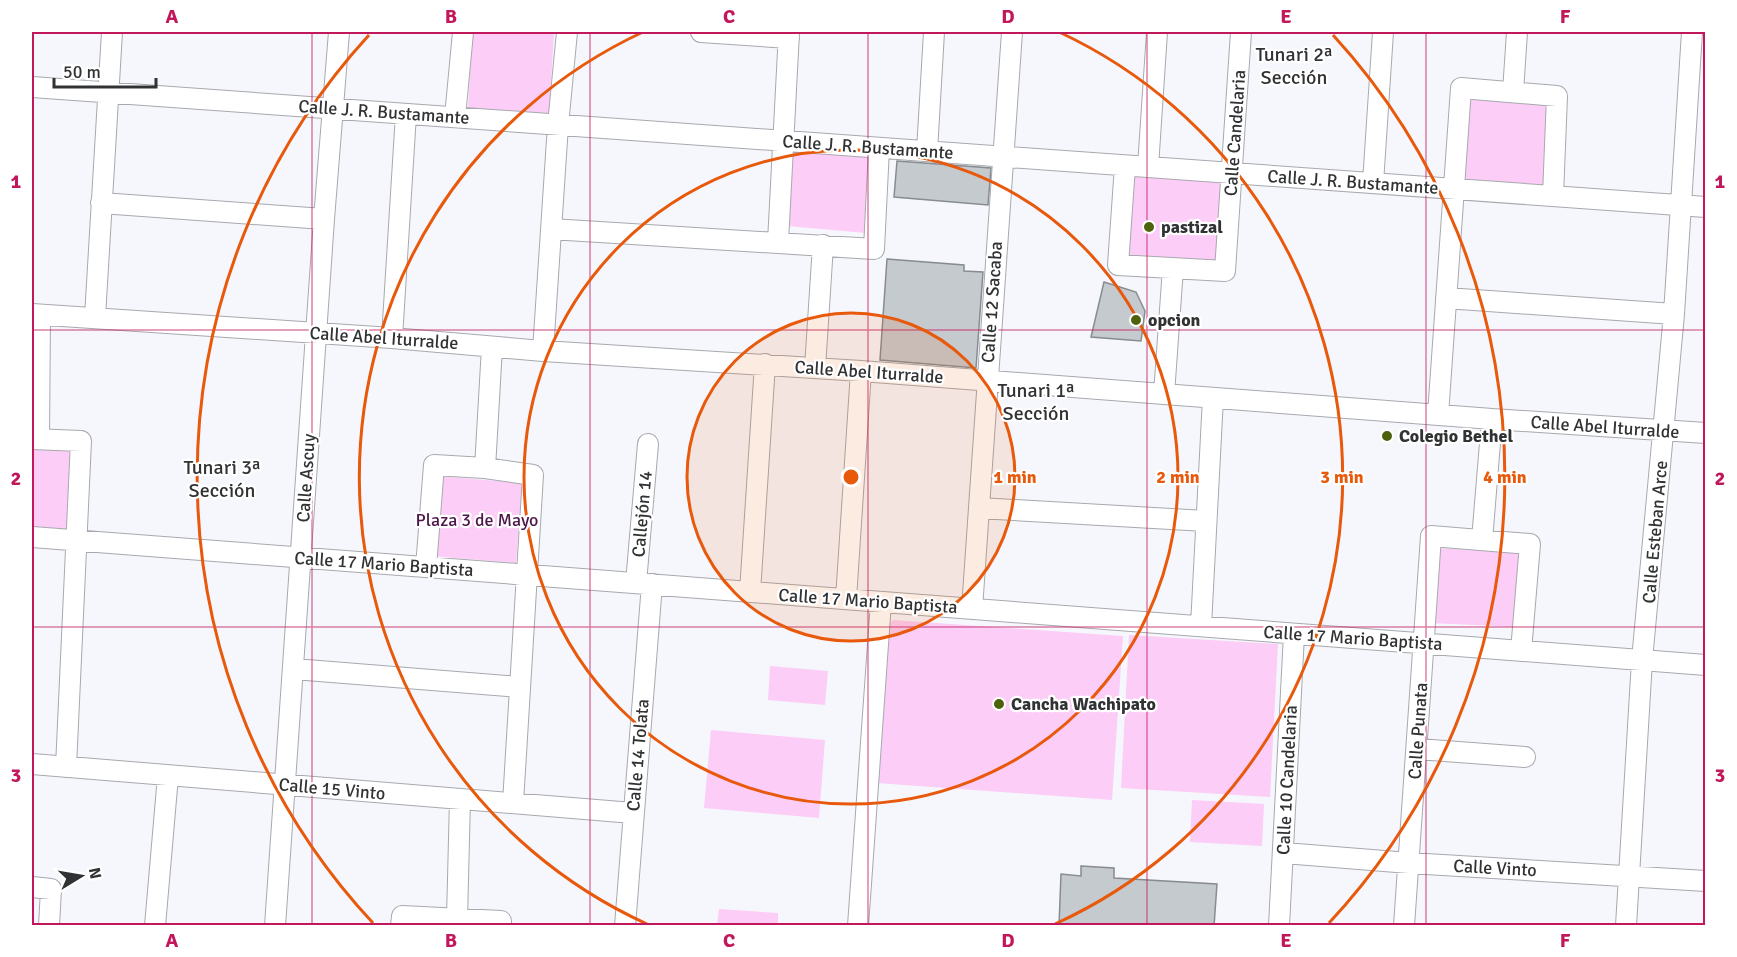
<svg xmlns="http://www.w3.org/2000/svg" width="1737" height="957" viewBox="0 0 1737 957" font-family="Signika,sans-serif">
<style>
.green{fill:#fccdf6}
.building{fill:#c5cace;stroke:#878c90;stroke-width:1.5}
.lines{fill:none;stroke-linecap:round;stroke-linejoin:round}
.minor-casing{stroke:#a7a9ae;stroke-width:22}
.minor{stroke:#fff;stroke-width:20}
.grid{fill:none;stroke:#c2185b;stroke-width:1.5;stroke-opacity:0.55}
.ring{fill:none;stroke:#e8590c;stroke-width:3}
.poi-dot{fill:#4e620b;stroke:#fff;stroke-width:2}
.labels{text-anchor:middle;stroke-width:4.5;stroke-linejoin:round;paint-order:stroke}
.street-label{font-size:18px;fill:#313234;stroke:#fff}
.poi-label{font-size:18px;font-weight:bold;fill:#313234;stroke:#fff;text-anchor:start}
.park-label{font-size:18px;fill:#4c1649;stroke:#fff}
.neighbourhood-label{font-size:20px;fill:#313234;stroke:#fff}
.centre{fill:#e8590c;stroke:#fff;stroke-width:3}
.ring-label{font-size:18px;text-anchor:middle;font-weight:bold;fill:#e8590c;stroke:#fff;stroke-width:4.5;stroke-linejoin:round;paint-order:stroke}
.neatline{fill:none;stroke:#c2185b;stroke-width:2}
.grid-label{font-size:20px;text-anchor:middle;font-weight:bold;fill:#c2185b}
</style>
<rect width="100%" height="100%" fill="#f5f7fd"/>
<path class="green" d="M472 32 554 33 549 115 468 110Z
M1468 98 1550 105 1544 188 1462 181Z
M794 146 873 153 866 233 787 226Z
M1134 175 1223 183 1215 263 1128 256Z
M32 445 77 448 71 535 32 533Z
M437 476 522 483 516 563 431 556Z
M1434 548 1520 552 1517 627 1430 623Z
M893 620 1123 636 1112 800 877 783 887 626Z
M1129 635 1278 644 1270 797 1121 788Z
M770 666 828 671 825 705 768 700Z
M711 730 825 740 819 818 704 808Z
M1192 800 1264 804 1262 846 1190 842Z
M719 909 778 913V925H717Z"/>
<path class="building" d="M897 161 991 168 988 205 894 197Z
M887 259 964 265V271L983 272 976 368 880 360Z
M1104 282 1136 292 1145 311 1141 341 1091 337Z
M1081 866 1114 868V878L1217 884 1214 926H1059L1061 874 1081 876Z"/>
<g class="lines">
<g class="minor-casing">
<path id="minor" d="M701 32 789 38
M32 87 1706 207
M1513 92 1517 32
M455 117 463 32
M927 151 934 32
M1125 166 1118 265 1225 271 1241 32
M1148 167 1157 32
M1373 183 1383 32
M101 203 324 219
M551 229 874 249 879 148
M778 242 789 32
M1446 298 1674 314
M32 314 392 338 543 351 861 371 1492 419 1706 433
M95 317 112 32
M392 338 406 114
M543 351 558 125 567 32
M815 368 823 245
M1164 394 1173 268
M1438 415 1461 88 1557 96 1553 196
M32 439 81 441 66 767
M39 439 40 315
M485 468 492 347
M979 508 1206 521
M32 537 1706 665
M1482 540 1492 419
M426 567 434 465 485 468 533 475 513 803
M636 583 648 444
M750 592 765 364
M846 599 861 371
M972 609 1012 32
M1201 626 1213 398
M294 669 520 687
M1418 749 1525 757
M32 764 633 813
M1284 853 1409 863 1706 881
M32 887 51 889 49 926
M457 919 460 799
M155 926 168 776
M275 926 324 219 339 32
M401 926 402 916 501 921V926
M625 926 652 584
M858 926 881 602
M1279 926 1294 634
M1404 926 1431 536 1530 544 1521 651
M1626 926 1642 660 1674 314 1692 32"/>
</g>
<use href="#minor" class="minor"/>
</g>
<path class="grid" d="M312 32V926M590 32V926M868 32V926M1147 32V926M1426 32V926M32 330H1706M32 627H1706"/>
<circle cx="851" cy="477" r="164" fill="#e8590c" fill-opacity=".12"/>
<g class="ring">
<circle cx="851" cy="477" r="164"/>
<circle cx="851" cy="477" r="327"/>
<path d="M647 924A491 491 0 0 1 643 32M1059 32A491 491 0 0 1 1055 924"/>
<path d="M373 923A654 654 0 0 1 369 35M1333 35A654 654 0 0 1 1329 923"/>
</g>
<g class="poi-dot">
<circle cx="1149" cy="227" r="6"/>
<circle cx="1136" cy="320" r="6"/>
<circle cx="1387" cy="436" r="6"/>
<circle cx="999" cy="704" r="6"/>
</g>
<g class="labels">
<g class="street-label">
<text transform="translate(384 112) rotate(4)" y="6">Calle J. R. Bustamante</text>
<text transform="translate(1235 133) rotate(-86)" y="6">Calle Candelaria</text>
<text transform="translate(868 147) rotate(4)" y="6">Calle J. R. Bustamante</text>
<text transform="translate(1353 182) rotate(4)" y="6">Calle J. R. Bustamante</text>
<text transform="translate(992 302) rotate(-86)" y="6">Calle 12 Sacaba</text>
<text transform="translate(384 338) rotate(4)" y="6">Calle Abel Iturralde</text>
<text transform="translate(869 372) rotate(4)" y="6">Calle Abel Iturralde</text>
<text transform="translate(1605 427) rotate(4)" y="6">Calle Abel Iturralde</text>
<text transform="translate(306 478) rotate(-86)" y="6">Calle Ascuy</text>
<text transform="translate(642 514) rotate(-85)" y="6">Callejón 14</text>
<text transform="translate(1655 532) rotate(-85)" y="6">Calle Esteban Arce</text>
<text transform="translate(384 564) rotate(4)" y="6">Calle 17 Mario Baptista</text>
<text transform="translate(868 601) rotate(4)" y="6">Calle 17 Mario Baptista</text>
<text transform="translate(1353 638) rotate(4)" y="6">Calle 17 Mario Baptista</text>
<text transform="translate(1418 731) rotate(-86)" y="6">Calle Punata</text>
<text transform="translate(638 755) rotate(-85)" y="6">Calle 14 Tolata</text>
<text transform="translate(1287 780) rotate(-87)" y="6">Calle 10 Candelaria</text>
<text transform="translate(332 789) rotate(5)" y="6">Calle 15 Vinto</text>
<text transform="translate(1495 868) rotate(3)" y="6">Calle Vinto</text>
</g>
<g class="poi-label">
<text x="1161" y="233">pastizal</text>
<text x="1148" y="326">opcion</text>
<text x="1399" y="442">Colegio Bethel</text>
<text x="1011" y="710">Cancha Wachipato</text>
</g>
<g class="park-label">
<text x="477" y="526">Plaza 3 de Mayo</text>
</g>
<g class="neighbourhood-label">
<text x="1294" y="61">Tunari 2ª<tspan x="1294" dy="23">Sección</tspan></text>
<text x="1036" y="397">Tunari 1ª<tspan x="1036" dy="23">Sección</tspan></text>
<text x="222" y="474">Tunari 3ª<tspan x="222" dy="23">Sección</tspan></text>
</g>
</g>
<circle cx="851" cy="477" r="9" class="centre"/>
<g class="ring-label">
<text x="1015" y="483">1 min</text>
<text x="1178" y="483">2 min</text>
<text x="1342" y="483">3 min</text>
<text x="1505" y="483">4 min</text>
</g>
<rect width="1737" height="957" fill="none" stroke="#ffffff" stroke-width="66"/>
<g transform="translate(81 876) rotate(79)" stroke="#ffffff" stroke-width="4.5" paint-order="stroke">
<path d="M0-4.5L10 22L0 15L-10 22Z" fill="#313234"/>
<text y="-9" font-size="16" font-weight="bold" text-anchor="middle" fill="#313234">N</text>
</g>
<path d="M54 78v9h102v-9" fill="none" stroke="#313234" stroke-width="3"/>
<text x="63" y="78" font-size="18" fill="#313234" stroke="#ffffff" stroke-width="4.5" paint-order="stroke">50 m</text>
<rect x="33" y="33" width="1671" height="891" class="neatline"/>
<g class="grid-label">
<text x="172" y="23">A</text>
<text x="451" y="23">B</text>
<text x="729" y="23">C</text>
<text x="1008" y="23">D</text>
<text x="1286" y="23">E</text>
<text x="1565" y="23">F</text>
<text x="16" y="188">1</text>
<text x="1720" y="188">1</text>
<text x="16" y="485">2</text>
<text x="1720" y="485">2</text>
<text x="16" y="782">3</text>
<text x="1720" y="782">3</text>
<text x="172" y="947">A</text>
<text x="451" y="947">B</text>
<text x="729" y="947">C</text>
<text x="1008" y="947">D</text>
<text x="1286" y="947">E</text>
<text x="1565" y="947">F</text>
</g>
</svg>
